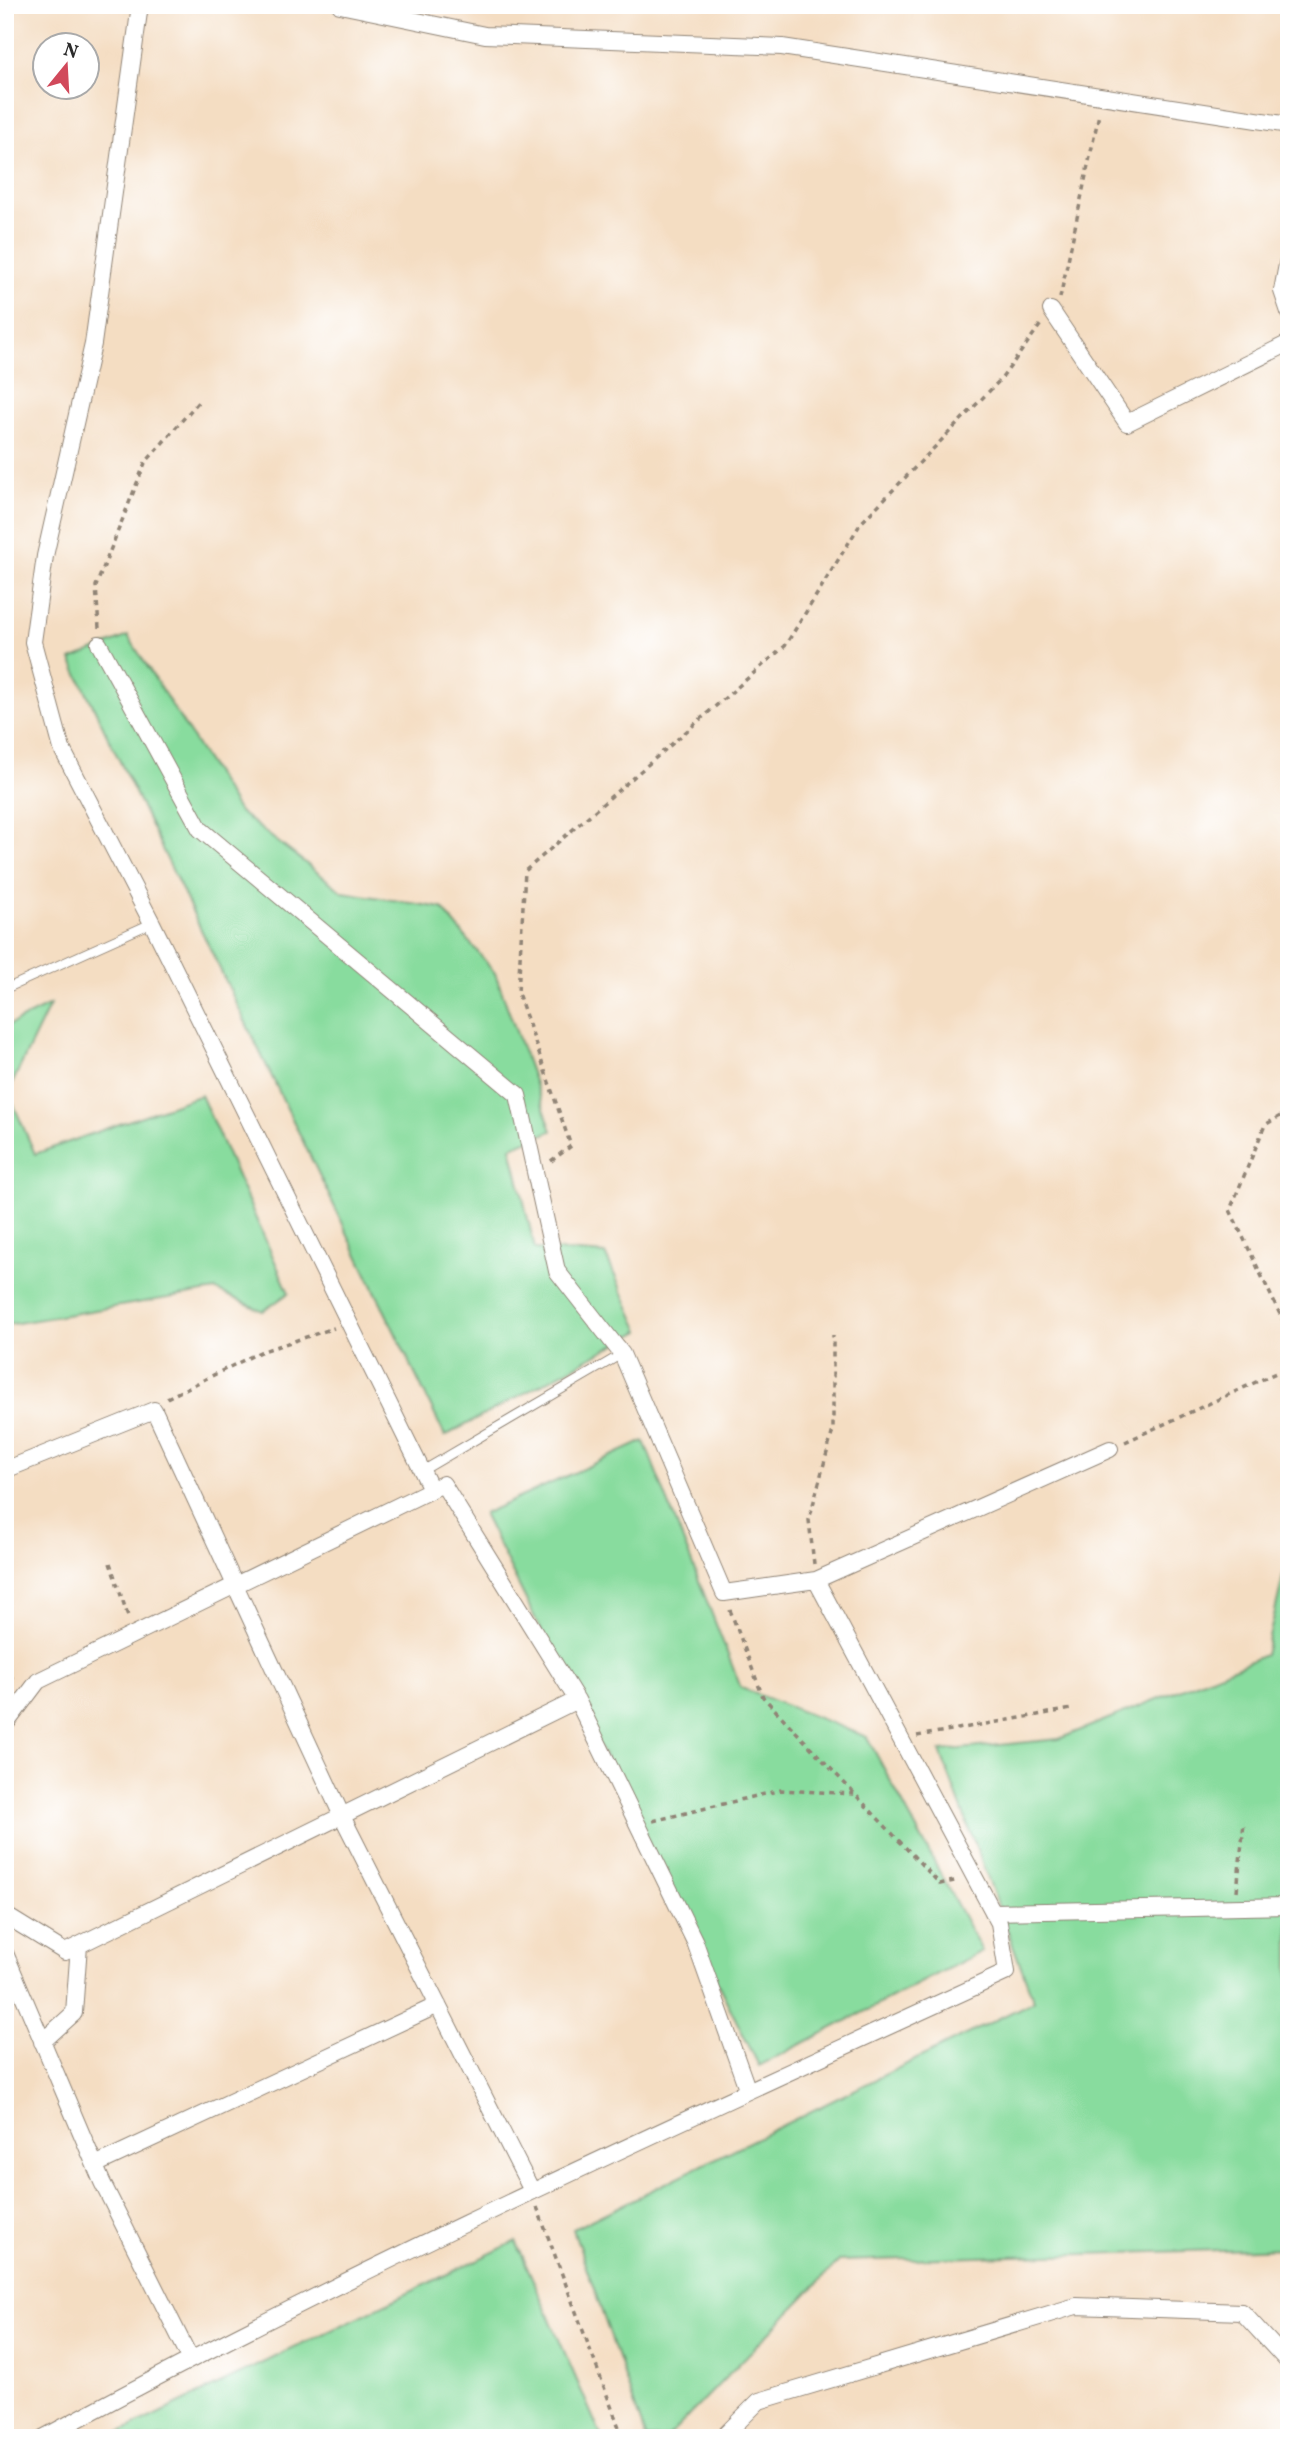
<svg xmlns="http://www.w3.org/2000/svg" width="1294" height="2443" viewBox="0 0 1294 2443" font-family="Vollkorn,serif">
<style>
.green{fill:#88dc9e;stroke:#5a8464;stroke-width:2}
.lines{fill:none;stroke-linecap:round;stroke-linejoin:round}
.lane-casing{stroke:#908476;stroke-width:10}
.street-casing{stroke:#908476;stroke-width:18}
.path{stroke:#908476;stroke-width:3.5;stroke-dasharray:5 5;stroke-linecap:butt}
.lane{stroke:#fff;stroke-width:8}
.street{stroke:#fff;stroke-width:16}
</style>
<rect width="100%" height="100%" fill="#fff"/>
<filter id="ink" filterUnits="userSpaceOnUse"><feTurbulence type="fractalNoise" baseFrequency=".0143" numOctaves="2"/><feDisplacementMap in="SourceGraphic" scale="14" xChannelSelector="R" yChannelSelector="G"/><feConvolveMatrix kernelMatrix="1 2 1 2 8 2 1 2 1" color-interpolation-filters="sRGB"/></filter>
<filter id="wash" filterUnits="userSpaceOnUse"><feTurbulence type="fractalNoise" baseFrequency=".00686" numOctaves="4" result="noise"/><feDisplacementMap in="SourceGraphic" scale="28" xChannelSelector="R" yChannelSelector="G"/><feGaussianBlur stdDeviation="1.57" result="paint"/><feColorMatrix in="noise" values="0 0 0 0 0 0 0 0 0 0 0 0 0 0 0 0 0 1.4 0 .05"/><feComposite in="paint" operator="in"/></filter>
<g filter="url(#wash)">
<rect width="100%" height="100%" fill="#f4ddc2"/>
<path class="green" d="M128 636 239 812 343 892 442 908 495 973 552 1131 511 1147 535 1249 605 1254 640 1331 445 1436 71 660Z
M50 1005 8 1092 35 1154 201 1095 289 1293 263 1311 216 1290 5 1325V1027Z
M644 1441 741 1688 867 1737 982 1951 759 2066 483 1514Z
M1289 1551V2248L839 2261 667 2438H646L573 2229 1034 2001 940 1751 1059 1739 1265 1655Z
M516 2241 602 2438H108Z"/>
</g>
<g filter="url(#ink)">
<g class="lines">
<g class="lane-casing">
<path id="lane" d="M5 989 152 923
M422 1471 622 1354
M1283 2438 1289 2424"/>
</g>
<g class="street-casing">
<path id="street" d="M140 5 93 344 45 556 33 642 62 749 152 923 431 1489
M340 5 485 35 782 47 1289 125
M1289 254 1282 291 1289 312
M1051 310 1127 423 1289 343
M99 644 200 829 518 1095 557 1271 622 1354 724 1593 816 1580
M5 1470 154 1410 342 1816 531 2189
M5 1725 38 1681 443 1484 577 1700 695 1942 748 2091
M993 1912 1289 1906
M5 1915 65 1952 577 1700
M5 1953 102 2182 190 2358
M42 2042 74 2013 79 1945
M95 2165 438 2005
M43 2438C357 2267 683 2121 1007 1972L999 1923 816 1580 1110 1449
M722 2438 759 2401 1076 2306 1242 2312 1289 2363"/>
</g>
<path class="path" d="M1060 298 1099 114
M99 628 96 586 145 463 199 401
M1289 1111 1265 1125 1230 1210 1289 1333
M551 1161 571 1146 518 993 525 871 785 646 861 523 1002 378 1041 324
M167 1398 260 1352 334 1328
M1125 1442 1289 1367
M110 1563 129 1619
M814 1564 809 1520 833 1430V1335
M730 1610 763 1697 940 1884 959 1880
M5 1666 15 1683
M917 1736 1072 1709
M653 1821 781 1790 855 1794
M1237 1891 1244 1823
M537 2207 623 2438"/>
<use href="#lane" class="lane"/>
<use href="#street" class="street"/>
</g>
</g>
<rect width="1294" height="2443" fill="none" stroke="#fff" stroke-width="28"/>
<g transform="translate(66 66) rotate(18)"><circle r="33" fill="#ffffff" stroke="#aaaaaa" stroke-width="2"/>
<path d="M0-5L12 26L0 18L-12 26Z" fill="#d1495b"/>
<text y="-10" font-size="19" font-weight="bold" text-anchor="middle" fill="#2b2b2b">N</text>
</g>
</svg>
